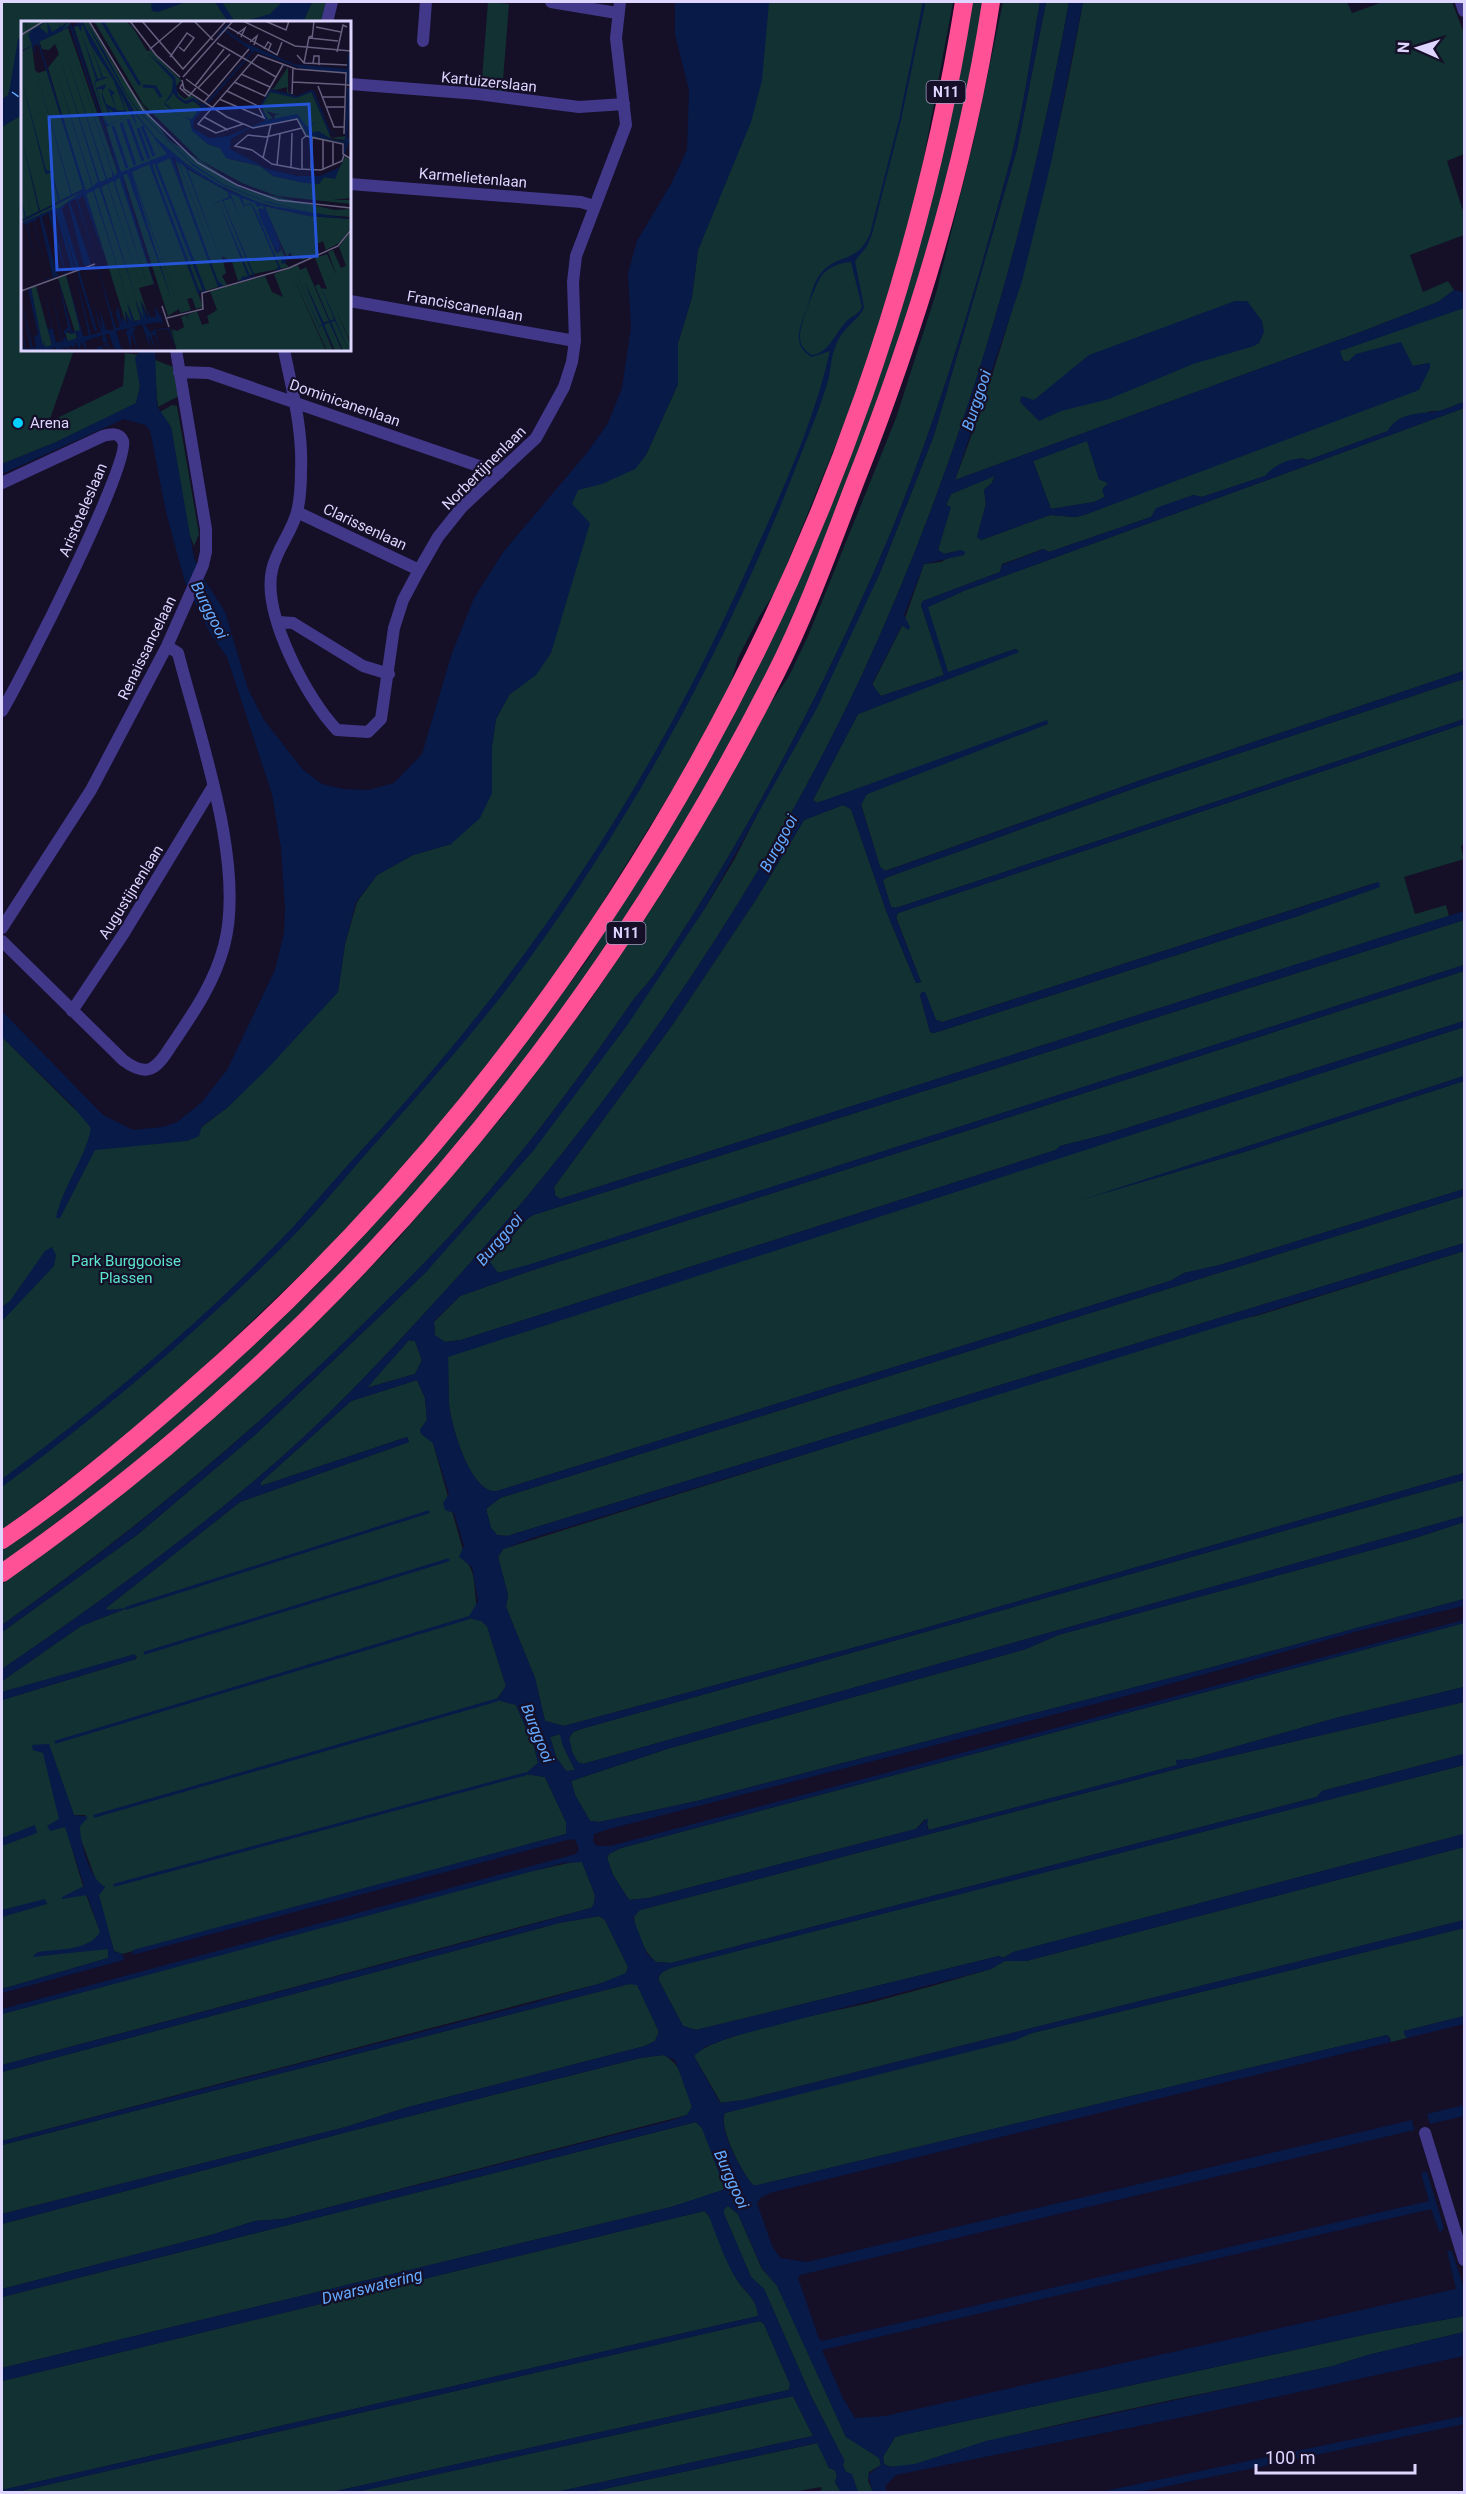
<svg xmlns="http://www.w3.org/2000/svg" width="1466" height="2494" viewBox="0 0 1466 2494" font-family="Roboto,sans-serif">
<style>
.green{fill:#113132;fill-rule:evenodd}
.water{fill:#081a48;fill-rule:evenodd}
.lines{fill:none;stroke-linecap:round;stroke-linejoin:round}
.stream{stroke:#081a48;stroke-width:3}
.ferry{stroke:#64aaff;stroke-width:1.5;stroke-dasharray:8 6;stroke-linecap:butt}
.street{stroke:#413889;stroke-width:12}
.highway{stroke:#ff5196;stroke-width:18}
.poi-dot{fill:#02d1ff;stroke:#150f28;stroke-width:2}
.labels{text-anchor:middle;stroke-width:4.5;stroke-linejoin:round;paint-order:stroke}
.shield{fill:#150f28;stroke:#a29abe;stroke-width:1.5}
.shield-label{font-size:14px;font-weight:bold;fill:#ded6ff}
.street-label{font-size:15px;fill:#ded6ff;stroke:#150f28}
.poi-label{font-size:15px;fill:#ded6ff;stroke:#150f28;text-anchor:start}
.park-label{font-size:15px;fill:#5be5ce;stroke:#150f28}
.water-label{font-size:16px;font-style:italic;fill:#64aaff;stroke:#150f28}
.inset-river{fill:none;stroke:#081a48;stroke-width:3}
.inset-road{fill:none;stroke:#655f7e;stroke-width:1.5}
.view{fill:#2755da;fill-opacity:0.15;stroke:#2755da;stroke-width:3}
.inset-edge{fill:none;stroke:#ded6ff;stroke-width:3}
</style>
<rect width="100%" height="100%" fill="#150f28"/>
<path class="green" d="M2 2H305L295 22H22V350H74L49 422 123 386 125 353 139 355 136 358 140 387 136 404 54 443 2 464Z
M312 2H326L323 22H303Z
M488 2 509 4 502 93 481 91Z
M769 2H953L913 216 871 358 777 589 759 617 738 658 730 686 680 778 576 945 481 1074 426 1141 333 1244 173 1396 96 1459 2 1530V1037L113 1147 199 1129 228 1107 338 992 345 944 357 902 377 875 413 855 451 844 492 746 496 719 509 695 570 504 577 489 646 455 678 384V343L692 297 698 250 728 176Z
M970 2H984L975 59 931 238 899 346 823 549 772 665 707 787 610 943 526 1060 466 1136 310 1308 162 1442 2 1564V1549L153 1432 246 1352 320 1282 490 1090 588 959 659 841 802 569 842 477 896 314Z
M1003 2H1040C1031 53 1024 107 1011 158 972 305 928 454 865 592 805 725 735 854 654 975 646 986 636 995 629 1006 578 1080 525 1151 465 1219 430 1259 392 1296 354 1333 244 1440 127 1536 2 1625V1584L122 1494 177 1449 282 1355 341 1298 397 1240 502 1117 587 1005 655 903 728 782 770 704 789 676 808 636 896 418 936 293 973 144Z
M1046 2H1069C1027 233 961 461 862 675 757 899 611 1109 444 1292 382 1360 319 1428 248 1486 169 1552 86 1612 2 1669V1632L137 1535 256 1434 426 1272 627 1024 705 908 734 860 879 575 934 435 1017 149Z
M1083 2H1347L1352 13 1383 2H1452L1464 33V154L1447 161 1464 214V235L1410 255 1423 292 1448 281 1454 290 1438 302 1366 330 955 480C1014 325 1054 165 1083 2Z
M1464 307V402L1440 411H1431L1390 427 1388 431 1308 460 1301 458 1265 476 1202 497 1193 495 1151 517 1049 552 1043 549 1002 564 1000 572 923 601 921 605 944 675 881 696 872 685 903 624 924 564 941 562 961 550 944 554 938 550 950 507 946 505 951 494 995 475 992 483 984 490 986 504 977 537 981 540 1050 515 1075 517 1087 514 1430 363 1413 366 1364 353 1356 354 1349 361 1344 362 1339 351Z
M153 359 173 367 179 396 158 407Z
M172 405 177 406 199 534 194 546 189 533 171 427 160 412Z
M1464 408V671L1144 779 885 871 880 867 861 804 867 794 919 773 918 768 817 803 813 800 858 714 1019 651 1015 649 948 673 927 607 966 590Z
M1087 440 1099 479 1108 483 1105 497 1094 502 1051 509 1033 461Z
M1464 679V719L896 908 891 907 883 881 885 878 1149 783Z
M1464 724V842L1461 847 1464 859 1404 877 1415 914 1446 905 1449 916 560 1199 555 1195 554 1187 673 1024 755 901 804 820 843 805 851 809 887 913 916 983 921 982 896 917 898 913ZM1378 882C1356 898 1329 903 1304 914L934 1033 930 1032 920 995 925 993 936 1020 943 1022Z
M1464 920V965L529 1265 498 1273 489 1262 528 1218 533 1215Z
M1464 971V1021L1108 1134 1060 1146 1056 1150 461 1340 445 1342 435 1336 434 1322 460 1296 530 1271Z
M1464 1027V1076L1104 1193 1244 1152 1464 1081V1189L1220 1265 1184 1273 1170 1281 497 1491C471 1495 451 1426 449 1404 448 1388 449 1373 447 1357L464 1350Z
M1464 1196V1243L507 1536 497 1535 491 1528 486 1509 500 1498Z
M1464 1251V1473L904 1634 564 1726 545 1721 535 1678 506 1607 508 1595 498 1557 503 1549 1234 1320 1256 1316Z
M409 1340 415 1341 422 1360 415 1374 366 1388Z
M417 1380 425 1398 427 1420 420 1430 433 1443 466 1561C482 1580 468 1610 487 1626L506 1686 497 1699 516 1705 534 1746 538 1763 526 1774 545 1777 566 1822V1834L122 1954 114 1951 98 1895 105 1887 97 1883 80 1837V1826L86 1815H74L49 1745C63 1815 77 1885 109 1949L108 1958 2 1989V1700L136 1659 137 1656 2 1692V1681L81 1626 125 1609 107 1610 106 1608 240 1502 409 1442 407 1437 261 1486V1482L351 1401Z
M1464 1480V1516L583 1764 578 1763 572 1752 569 1738 573 1732 581 1729Z
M1464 1522V1599L1205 1669 697 1801 599 1822 590 1821 575 1795 571 1781 670 1748 1026 1649 1058 1635 1412 1539Z
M1464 1623V1687L1336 1718 1192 1759 1176 1761 1178 1765 929 1830 925 1819 916 1829 649 1898 629 1900 613 1875 607 1858 609 1854 621 1848Z
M1464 1702V1754L1322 1791 1317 1797 1298 1802 671 1963 656 1962C644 1951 634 1932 634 1915L640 1910 1192 1765Z
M561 1734 563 1746 575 1770 566 1771 556 1757 550 1737Z
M1464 1765V1834L1014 1952 1003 1958 999 1956 696 2030 683 2026 658 1979 661 1973 670 1968Z
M1464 1847V1920L744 2100 721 2103 694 2056C711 2034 843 2010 877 2001 915 1991 953 1980 991 1969L1004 1961H1026Z
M578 1861 582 1862 595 1895 594 1904 591 1908 2 2065V2014L509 1876Z
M599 1916 605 1920 628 1967 626 1974 602 1983 2 2141V2072L559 1923Z
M1464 1928V2016L1404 2031 1407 2038 1391 2042 1390 2038 1387 2035 758 2185H753C742 2173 718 2127 725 2113L1032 2033Z
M629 1984H637L659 2032 655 2041 645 2046 405 2108 346 2127 2 2214V2145Z
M663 2055C683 2064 686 2087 692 2107L687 2115 283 2219 255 2221 211 2235 2 2289V2224L347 2132 640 2058Z
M696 2122 702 2128 725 2182 723 2191 671 2207 2 2368V2297Z
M728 2206 738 2214 762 2269 777 2285 846 2437 879 2457 881 2465 869 2472 868 2481 873 2492H858L851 2474 846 2472 843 2466 844 2460 811 2396 764 2289 751 2277 724 2214V2209Z
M704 2211C719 2223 727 2262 737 2280 744 2292 759 2300 758 2316L2 2490V2381Z
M1464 2316V2332L1368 2355 1333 2366C1219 2391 1103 2413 989 2441 967 2446 902 2476 884 2464L883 2457 895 2437 902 2435 1377 2332Z
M760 2321 764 2324 790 2384 789 2390 332 2492H16Z
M793 2396 813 2436 556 2492H356Z
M818 2443 829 2468 835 2470 837 2476 835 2482 841 2492H812L822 2490 821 2487 793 2492H590Z"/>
<path class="water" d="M159 2H186L158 12 152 11 151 4Z
M215 2H222L235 22H228Z
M282 2H312L303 22H241L270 14Z
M675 2H769L762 80 751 122 698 250 692 297 678 343V384L646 455 635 469 602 484 578 490 572 504 590 523 551 653 536 675 509 695 496 719 492 746V793L480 818 451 844 413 855 377 875 356 902 345 944 338 992 269 1067 228 1107 202 1126 199 1136 187 1141 95 1150 60 1218H56C63 1185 85 1160 91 1128L71 1104 2 1037V1011L103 1115 133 1130 162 1127 177 1122 201 1103 227 1070 275 970 284 933 285 909 281 848 272 794 227 657 210 633 185 582 166 512 150 430 145 425 124 419 2 474V464L54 443 136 403 140 387 135 358 141 350H155L157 406 171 427 194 558 204 579 225 612 248 689 264 720 303 770 322 784 343 789 369 790 394 783 422 754 452 653 474 598 504 551 586 454 608 423 622 388 631 327 628 273 637 241 671 184 687 150 689 90 675 35Z
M923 2 925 5 901 120 872 234 867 246 855 261 864 307C860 320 841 327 835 348 831 357 831 367 829 377 822 403 811 429 801 454 732 635 638 810 524 966 480 1026 430 1082 380 1138 352 1169 325 1203 296 1233 205 1326 106 1410 2 1487V1479C105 1403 204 1320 293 1227 314 1204 334 1180 355 1157 517 985 646 795 743 578 776 505 812 430 830 351L812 357C790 345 801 325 807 308 811 296 813 283 821 273 838 253 857 264 870 234L899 120ZM851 262 862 307C859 315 850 316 845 323 834 335 829 353 812 355 805 351 800 345 800 337 799 327 816 283 822 275 829 267 841 262 851 262Z
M1040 2H1046L1017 149 934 435 879 575 817 708 705 908 628 1024 533 1151 426 1272 256 1434 137 1535 2 1632V1625C130 1535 249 1436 361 1326 396 1291 432 1257 465 1219 525 1151 578 1080 629 1006 636 995 646 986 654 975 735 854 805 725 865 592 928 454 972 305 1011 158 1024 107 1031 53 1040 2Z
M1069 2H1083L1051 163 1022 281 955 480 1366 330 1438 302 1454 290 1464 292V308L1340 351 1343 361H1349L1356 354 1401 342 1413 366 1430 363V368L1419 390 1087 514 1076 517 1050 515 981 540 977 537 986 504 984 490 992 483 995 476 951 494 946 505 951 507 938 550 944 554 961 550 965 552 964 555 924 564 904 615 910 627 908 630 902 625 872 684 881 696 944 675 921 605 923 601 1000 572 1002 565 1044 549 1049 552 1151 517 1156 508 1193 495 1202 497 1265 476C1273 465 1294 455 1308 460L1388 431C1399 410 1424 415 1442 410 1450 408 1457 404 1464 402V408L966 590 928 607 948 672 1015 649 1019 652 858 714 813 800 817 803 1047 720 1048 724 867 794 861 805 880 867 886 871 1144 779 1464 671V679L1149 783 885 878 883 881 891 907 896 908 1464 719V724L898 913 896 918 921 982 916 983 887 913 851 809 843 805 804 820 755 901 673 1024 554 1187 555 1195 560 1199 1464 911V920L533 1215 528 1218 490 1262 498 1273 528 1265 1464 965V971L530 1271 460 1296 434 1321 435 1335 445 1342 461 1340 1056 1150 1060 1146 1108 1134 1464 1021V1027L448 1357C449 1373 448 1388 449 1404 451 1426 471 1495 497 1491L1170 1281 1184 1273 1220 1265 1464 1189V1196L554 1481 500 1498 486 1509 491 1528 497 1535 507 1536 1464 1243V1251L533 1538 503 1549 498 1557 508 1595 506 1607 535 1678 545 1721 564 1726 904 1634 1464 1473V1480L581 1729 573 1732 569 1738 572 1752 578 1762 583 1764 1464 1516V1522L1412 1539 1058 1635 1026 1649 670 1748 571 1781 575 1795 590 1821 599 1822 697 1801 1205 1669 1464 1599V1606L1358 1631 1141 1692 609 1829 594 1834 593 1841 596 1846H610L1464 1620V1623L621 1848 609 1854 607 1858 613 1875 629 1900 649 1898 916 1829 928 1818 927 1828 929 1830 1177 1765 1176 1760 1192 1759 1336 1718 1464 1687V1702L1192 1765 640 1910 633 1918 647 1954 656 1962 671 1963 1298 1802 1317 1797 1322 1791 1464 1754V1765L671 1968 661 1973 658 1979 683 2026 696 2030 999 1956 1004 1958 1013 1952 1464 1834V1847L1026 1961H1005L991 1969 731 2037 705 2047 694 2056 720 2103 744 2100 1464 1920V1928L1032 2033 1016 2040 725 2113C717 2127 742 2173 753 2185H758L1387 2035 1391 2042 770 2193 760 2198 757 2203 772 2246 780 2258 807 2262 1412 2120 1414 2130 800 2275 798 2278 819 2339 822 2341 1429 2201 1421 2173 1427 2172 1444 2228 1440 2233 1431 2209 822 2350 843 2398 855 2418 885 2416 1456 2289 1447 2251H1452L1464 2289V2316L1377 2332 902 2435 895 2437 883 2457 884 2464 889 2467 915 2464 986 2441 1333 2366 1368 2355 1464 2332V2356L1198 2414 896 2475 885 2486 887 2492H873L868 2475 881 2465 879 2458 846 2437 777 2286 762 2268 738 2214 728 2206 724 2209V2214L751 2277 764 2289 811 2396 844 2460 843 2466 846 2472 852 2474 858 2492H841L835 2482 837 2476 835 2470 829 2468 817 2443 590 2492H556L813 2436 793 2396 356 2492H332L789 2390 790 2384 764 2324 760 2321 16 2492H2V2490L758 2316C758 2303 748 2293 740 2284 727 2268 716 2233 708 2214L704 2211 2 2381V2368L671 2207 725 2189 702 2128 696 2122 2 2297V2289L211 2235 255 2221 283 2219 673 2120 687 2115 692 2107 675 2060 663 2055 640 2058 347 2132 2 2224V2214L346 2127 405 2108 645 2046 655 2041 659 2032 637 1985 629 1984 2 2145V2141L518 2007 602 1983 626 1973 628 1967 605 1920 599 1916 559 1923 2 2072V2065L519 1928 591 1908 594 1904 595 1895 582 1862 563 1863 2 2014V2009L576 1854 579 1849 575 1839 567 1840 132 1955 133 1950 566 1834V1822L545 1777 525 1774 538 1763 534 1746 516 1705 497 1700 506 1686 487 1626 481 1621 468 1618 478 1601 472 1567 459 1557 464 1546 454 1513 445 1510 443 1503 449 1494 433 1443 421 1434 420 1430 427 1420 425 1398 417 1380 351 1401 261 1482V1486L407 1437 409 1442 240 1502 106 1608 108 1610 127 1608 81 1626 2 1681V1669C86 1612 169 1552 248 1486 319 1428 382 1360 444 1292 611 1109 757 899 862 675 961 461 1027 233 1069 2ZM1087 441 1099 479 1108 483 1102 490 1105 497 1094 502 1051 509 1033 461ZM409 1340 415 1341 422 1360 415 1374 367 1388ZM560 1734 563 1746 575 1770 566 1771 556 1757 550 1737Z
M18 39H21C19 65 23 88 22 115L2 127V99L8 95 10 87Z
M1235 301H1247L1262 321 1264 332 1259 343 1254 346 1193 364 1109 399 1061 411 1039 421 1020 402 1021 396 1034 400 1089 355Z
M1379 882 1380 887 1304 914 934 1033 930 1032 920 995 922 992H925L936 1020 943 1022Z
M1464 1076V1081L1244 1152 1081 1200Z
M52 1247 56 1255 54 1266 2 1321V1307L10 1301 45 1251Z
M135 1654 136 1659 2 1700V1692Z
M49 1744 74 1815 88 1817 80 1826C80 1844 90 1879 105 1887L99 1895 114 1951 122 1954 124 1960 2 1993V1989L108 1958V1949L32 1957 38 1952C58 1949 89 1951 100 1932L87 1895 62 1899V1897L84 1886 65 1827 50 1831 47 1826 59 1819 43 1753 33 1750 32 1745Z
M35 1825 37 1833 2 1846V1838Z
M45 1899 47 1904 2 1917V1910Z
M1464 2016V2024L1407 2038 1404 2034V2031Z
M1464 2105V2116L1430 2124 1427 2114Z
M1464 2416V2424L1139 2492H1100Z"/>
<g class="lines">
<path class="stream" d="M127 1608 428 1512
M145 1653 448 1560
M56 1742 468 1618
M95 1816 497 1700
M115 1885 525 1774"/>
<path class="ferry" d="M12 92 22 99"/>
<path class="street" d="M551 2 617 13
M1461 2 1464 11
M327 22 332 2
M423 41 426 2
M350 84 478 94 579 107 624 104
M350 184 581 202 594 206
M350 301 575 341
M284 350C292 389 303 430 301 471 301 484 300 500 297 512 292 532 276 550 272 570 262 614 307 699 337 730L368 732 381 719 394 628 403 600 419 570 438 537 462 507 536 438 564 387 572 362 575 341 573 282 576 256 626 125 616 38 620 2
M179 372 209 373 499 473
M2 483 103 436C111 434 119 432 123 441 132 462 20 681 2 711
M297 512 419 570
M278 622 293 623 363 666 389 674
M2 928 91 790 167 646 203 565 206 552V529L176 350
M2 941 123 1060C147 1078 156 1070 171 1046 192 1015 214 984 224 946 246 864 199 736 178 653L167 646
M72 1011 124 933 212 788
M1425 2133 1464 2260"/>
<path class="highway" d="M2 1540C66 1497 127 1446 185 1395 595 1040 878 538 964 2
M2 1573C331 1344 594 1032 775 675 807 612 831 545 856 480 917 326 966 165 991 2"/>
</g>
<circle class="poi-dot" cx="18" cy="423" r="6"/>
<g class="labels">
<g class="shield">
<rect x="926.5" y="81" width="39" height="22" rx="4.5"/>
<rect x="606.5" y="922" width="39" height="22" rx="4.5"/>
</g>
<g class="shield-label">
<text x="946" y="97">N11</text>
<text x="626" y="938">N11</text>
</g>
<g class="street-label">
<text transform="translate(489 82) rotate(6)" y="5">Kartuizerslaan</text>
<text transform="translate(473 178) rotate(5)" y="5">Karmelietenlaan</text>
<text transform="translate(465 306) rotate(10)" y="5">Franciscanenlaan</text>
<text transform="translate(345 403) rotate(19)" y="5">Dominicanenlaan</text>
<text transform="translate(484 468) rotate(-45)" y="5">Norbertijnenlaan</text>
<text transform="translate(83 510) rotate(-67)" y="5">Aristoteleslaan</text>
<text transform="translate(365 527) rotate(25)" y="5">Clarissenlaan</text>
<text transform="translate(147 648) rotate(-64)" y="5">Renaissancelaan</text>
<text transform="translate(131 892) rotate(-58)" y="5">Augustijnenlaan</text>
</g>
<g class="poi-label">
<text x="30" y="428">Arena</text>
</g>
<g class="park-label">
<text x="126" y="1266">Park Burggooise<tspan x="126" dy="17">Plassen</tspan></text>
</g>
<g class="water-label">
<text transform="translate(976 400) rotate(-72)" y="6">Burggooi</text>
<text transform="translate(210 610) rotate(63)" y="6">Burggooi</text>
<text transform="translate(778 843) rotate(-62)" y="6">Burggooi</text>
<text transform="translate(499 1239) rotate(-50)" y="6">Burggooi</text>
<text transform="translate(538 1733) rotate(68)" y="6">Burggooi</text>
<text transform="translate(732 2179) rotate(66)" y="6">Burggooi</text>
<text transform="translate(372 2286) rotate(-14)" y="6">Dwarswatering</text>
</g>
</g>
<g transform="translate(21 21)">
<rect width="330" height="330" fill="#150f28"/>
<path d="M0 0H4L6 9 5 0 49 2 47 7 97 153 79 162 70 134 78 163 64 170 27 47 38 33 34 23 28 29 21 28 18 20 11 24 14 49 17 52 26 49 62 168 19 190 8 145 18 190 0 199V31L10 25 0 30ZM62 0H67L99 54 148 119 222 168 314 189 330 188V196L277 192 233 180 186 158 151 132 100 152 53 6 63 3ZM73 0H105L110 5 108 0 126 30 129 29 160 59 154 67 159 74 164 78 170 74 184 84 172 77 165 81 157 75 153 69 154 57 129 32 153 57V73L157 78 165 83 172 80 181 87 169 101 172 110 187 123 199 127 208 138 239 145 252 155 284 162 303 156 313 157 324 136 330 139V177L312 179H330V183L256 175 221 162 179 139 122 83ZM267 46V71L271 73 266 72V66L255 69 249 67H253ZM290 70 310 117 325 115 324 119 291 115 323 121 324 134 323 122 287 116 276 98 232 106 275 96 280 98 276 95 253 99 254 94H259L245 90 252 97 247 99 240 85 249 71 276 76ZM153 135 166 148 207 171 209 177V172L242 184 244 189 238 187 241 195 246 193 248 198 242 201 255 232 260 230 259 224 264 237 260 238 268 246 232 253 217 260 211 241 201 235 205 252 201 255 206 264 199 265 197 260V266L183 270 180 265 182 270 176 269 182 286 175 288 171 277 166 278 170 289 159 292 158 288 147 295 102 154 106 152 109 158 107 151 129 143 142 177 131 143 149 137 171 193ZM99 156 133 263 118 267 128 297 120 279 125 298 121 297 115 279 120 299 113 300 107 282 111 302 104 290 105 303 65 173 78 166 90 197 80 166ZM62 170 37 188 54 249 35 187 5 201H0ZM243 185 288 195 330 198V207L320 221 305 229 302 220 294 224 298 233 281 239 279 234 272 237 269 231 266 236ZM330 210V322L314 286 330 324V330H322L294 265 298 263 300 267 306 268 294 237 306 233 316 255 307 231 312 229 320 247 325 245 318 226ZM277 244 279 249 285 246 321 330H314L302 303 307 300 302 302 284 261 312 330H306L269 249 305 330H156L149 306 153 314 151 308 156 310 163 306 160 296 165 294 168 299 166 294 176 290 181 304 188 302 186 295 196 289 189 270 244 255 251 271 262 276 253 253ZM45 254 61 315 54 311 56 317 47 321 44 310 50 313 54 311 37 257ZM15 265 31 324 28 326H22L18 311 10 267Z" fill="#113132"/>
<path d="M25 0 18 6 27 13 26 0 31 11 39 6 37 0 40 6 48 0 41 9 50 3 98 153 85 107 100 151 146 133 135 119 140 133 133 116 112 91 116 106 98 69 106 93 97 91V96L88 87 90 98 82 79 81 74V68H76L84 95 73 61 75 59 61 13 77 58 81 57 70 25 82 56H88L74 61 75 67 86 63 81 71 85 83 95 88 87 67 94 72 91 74 96 90 104 89 93 60 69 23 61 2 60 11 57 4 53 6 85 104 84 97 87 104 106 95 85 106 52 7V5L61 0 113 90 135 117 168 145 207 169 245 184 330 198 288 195 244 185 268 246 266 241 261 243 260 238 264 236 259 224 257 234 240 199 237 188H243L242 184 236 186 234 182 221 177 223 184 230 182 235 190 260 248 255 251 257 245 230 183 223 185 226 192 218 176 209 172 219 196 210 177 202 180 234 256 218 261 222 255 227 256 198 181 191 183 208 176 207 171 166 147 201 243 164 145 158 141 200 254 159 145 151 135 197 260 203 265 197 266 149 137 136 143 185 270 177 273 128 143 111 151 155 279 110 151 151 280 106 152 102 154 104 165 140 277 100 154 138 278 98 156 94 161 126 263 92 159 87 163 120 266 86 162 80 166 115 277 78 166 73 169 107 280 72 170 65 173 84 238 62 174 57 179 75 241 55 178 49 181 70 243 63 245 47 181 41 188 58 246H62L55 248 37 188 54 249 47 251 51 249 34 188 30 192 45 252 41 253 44 251 27 192 21 196 36 253 39 254 32 257 18 195 13 201 27 257H31L23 260 27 257 12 200 6 203 16 246 5 203 0 202 34 187 37 188 62 170 0 201 4 197 0 177 5 197 11 194 0 148 11 193 18 191 0 115 19 190 38 181 30 152 25 153 24 151 0 56 25 149 31 151 39 180 43 178 5 42 43 178 50 174 16 53 51 174 62 168 17 23 13 25 15 34 11 25 0 31 11 24 7 13 12 10 7 11ZM49 6 97 151 93 155 54 36 91 151V156L86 158 47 38 85 159 79 161 40 40 77 160 72 166 33 42 71 166 65 170 18 21ZM133 142 182 270 179 271 131 144ZM201 179 232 255 230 257 198 181ZM64 0 83 30 106 74 117 89 169 141 202 163 241 179 278 189 330 194 278 189 248 182 202 164 171 144 116 89 104 72ZM208 0 204 8 222 21 273 43 326 48 327 33H330V62L326 63V52L279 47 233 30 173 99 172 107 188 117 207 115 244 100 239 85 249 68 276 75 290 69 293 70 310 112 322 113H311L308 112 291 71 275 77 249 71 240 87 247 99 276 93 286 106 296 100 287 107 289 112 297 110 312 119 324 120 326 67 330 66 326 118 330 116 314 158 303 156 298 163 284 162 252 155 240 145 205 137 199 127 187 123 171 110 169 99 162 96 171 98 180 85 172 80 165 83 161 81 152 72 150 76 144 82 158 95 143 83 151 71 152 59 127 32 154 56 157 75 164 80 172 77 183 84 231 30 203 10 194 17ZM277 97 287 114 324 122 319 146 299 155H276L247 148 209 128 210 118 229 107ZM76 243 95 307 99 306 95 292 97 285 101 304V296L107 303 104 290 111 302 106 282 114 301 120 298 114 279 123 298 119 279 127 298V288L129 296H135L133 285 140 296 139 286 142 305 140 301 124 303 130 312 134 308 148 307 155 330 147 308 134 309 140 330 134 314H130L136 330 127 314 130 330 121 303 110 307H115L112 310 117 330 110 312V330L105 310 109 307 95 310 101 330 93 327 88 312 84 314 89 330 85 324 81 325 82 330 74 328 86 322 81 320 82 314 64 320 66 330 60 321 59 330 55 321 53 327 48 324 49 330 47 325V330L45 326 36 330 34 326 28 330H0V324L4 328 0 303 5 328 10 327 0 279 12 327 15 326 13 315 17 314 7 268 10 267 22 326 23 320 24 326 31 324 15 265 27 308H31L21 263 35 321H41L28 260 42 320 44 315 47 320 56 317 55 312 50 313 48 309 44 314 42 311 47 306 37 257 51 311 59 309 46 254 62 315H68L54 251 70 314 80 311 73 283 82 310 79 288 85 309H93ZM273 247 298 305 301 303 283 261 303 302 308 300 291 258 309 300 313 298 299 263 328 330 314 300 310 301 322 330 308 301 303 304 314 330 301 304 298 306 308 330ZM58 249 76 309 74 311 56 250Z" fill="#081a48" fill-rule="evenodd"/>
<path class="inset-river" d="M81 0 119 64M122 65 134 66 140 76M107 98 122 140M100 102 114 144M92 105 106 147M121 105 133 135M117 107 128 138"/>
<path class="inset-road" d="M68 0 122 89 177 142 216 164 257 179 330 187M109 0 135 34 159 56M121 0 162 48 205 0M173 0 192 19M222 0 274 25 330 30M244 0 265 9 268 0M207 6 256 34 261 21M295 6 320 11M216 13 224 7 220 16M0 14 23 0M288 17 317 20M291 18 293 0M229 21 236 15 233 24M196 22 255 56M129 28 162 0M243 28 247 21 250 23 247 30M316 31 322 4 326 6M276 34 283 42 326 44M149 36 166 12 173 17 163 30 158 26M283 42 288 16 291 15M292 43 293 35H298V44M220 53 249 66M162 56 212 0M165 58 188 75M161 59 163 68 206 96 232 107 276 98 285 115 322 123V133L330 138M213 61 244 75 262 44M272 61 330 64M161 63 159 67 168 75 175 67M174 65 203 28M297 65 313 106H323M177 67 209 33M271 73 272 47M301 76H324M198 78 243 97 237 85 206 70M183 81 228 28M305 86H324M183 96 207 109M222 103 195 112 177 103 237 34 275 48 325 52 323 113M281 107 245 116 227 114 214 125 231 129 251 143 278 148 300 149 321 140 323 134M242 137 250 103M312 143V122M256 144 259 113M270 146 271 112M290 147 291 117M281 148V118L285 115M302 149V118M0 270 74 243M141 285 148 306M146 297 182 288 181 272 268 247 317 225 330 209"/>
<path class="view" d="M288 83 296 235 36 249 28 96Z"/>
<rect width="330" height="330" class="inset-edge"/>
</g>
<rect width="1466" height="2494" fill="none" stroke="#ded6ff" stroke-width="6"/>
<g transform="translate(1418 48) rotate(273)" stroke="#150f28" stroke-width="4.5" paint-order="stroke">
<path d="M0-4.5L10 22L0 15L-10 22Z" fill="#ded6ff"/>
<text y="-9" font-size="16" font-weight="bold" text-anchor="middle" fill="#ded6ff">N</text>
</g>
<path d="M1256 2464v9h159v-9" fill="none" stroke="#ded6ff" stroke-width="3"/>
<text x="1265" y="2464" font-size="18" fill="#ded6ff" stroke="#150f28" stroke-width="4.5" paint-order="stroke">100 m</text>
</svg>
